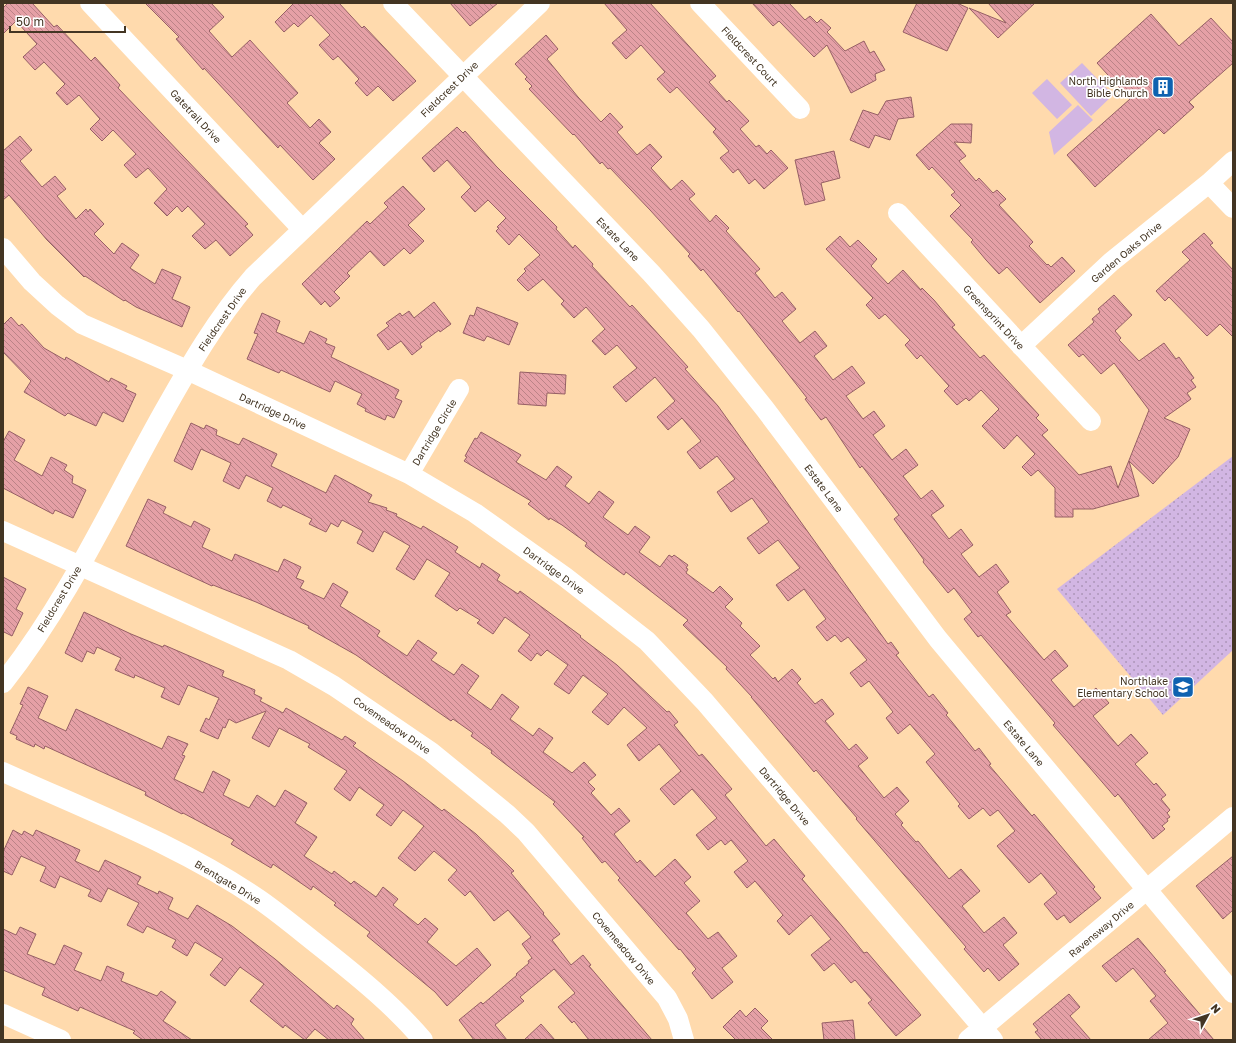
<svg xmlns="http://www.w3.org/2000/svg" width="1236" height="1043" viewBox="0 0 1236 1043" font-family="'Golos Text',sans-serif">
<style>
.grass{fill:url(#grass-dots)}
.park{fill:#d2b6e3}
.building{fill:url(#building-back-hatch);stroke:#965f65}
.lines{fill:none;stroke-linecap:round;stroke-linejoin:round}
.minor{stroke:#fff;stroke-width:20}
.labels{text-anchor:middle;stroke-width:3.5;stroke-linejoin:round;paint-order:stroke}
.street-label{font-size:10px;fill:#433523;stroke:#fff}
.poi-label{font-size:10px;fill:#433523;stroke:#fff;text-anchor:end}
</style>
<defs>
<pattern id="grass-dots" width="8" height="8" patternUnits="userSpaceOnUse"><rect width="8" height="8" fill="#d2b6e3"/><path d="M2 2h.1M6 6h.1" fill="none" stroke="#ac95b8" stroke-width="1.8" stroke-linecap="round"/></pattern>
<pattern id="building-back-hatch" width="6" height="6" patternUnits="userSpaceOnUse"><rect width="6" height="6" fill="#e5a0a6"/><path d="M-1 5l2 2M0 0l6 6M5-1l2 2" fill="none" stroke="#bb8387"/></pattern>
</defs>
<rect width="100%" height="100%" fill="#ffdaad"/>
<path class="grass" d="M1233 456V650L1163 715 1057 589Z"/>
<path class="park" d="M1082 63 1113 95 1091 116 1060 83Z
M1047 79 1072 105 1057 119 1032 93Z
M1078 105 1093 120 1054 155 1049 132Z"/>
<path class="building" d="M8 3H32L54 27 57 25 91 61 95 57 120 85 118 88 248 224 245 226 253 235 230 256 216 240 205 249 192 236 205 224 188 206 182 212 177 206 167 216 154 203 167 189 148 168 136 178 124 165 136 154 113 130 102 141 90 129 100 119 79 95 67 105 56 93 65 84 44 62 35 70 23 57 37 44 16 21 3 34V8Z
M145 3H211L224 17 209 31 232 57 250 40 298 93 287 103 310 128 319 119 331 132 319 143 335 159 313 180 280 145 278 148 204 68 203 70 176 39 179 37Z
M294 3H339L362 28 364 26 416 81 393 101 378 86 367 96 355 83 359 79 338 56 333 60 319 45 330 35 311 15 298 27 294 23 284 32 275 22Z
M450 3H498L470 26Z
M604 3H650L716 76 709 82 727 102 729 100 749 121 740 129 756 147 759 145 767 154 771 150 788 168 764 189 755 179 749 184 738 169 733 173 720 158 729 151 713 132 716 129 677 87 670 93 657 79 665 72 641 45 626 59 612 43 627 30Z
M752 3H789L805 20 810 16 817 23 821 19 831 28 827 32 845 51 864 41 870 53 874 51 885 70 875 74 876 80 851 93 827 45 814 57 779 21 773 26Z
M917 3H957L968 8 947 51 903 32Z
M988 3H1035L998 38 969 8 1006 23Z
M1151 14 1179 46 1211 18 1233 42V63L1189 102 1194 107 1164 134 1159 129 1095 187 1067 155 1130 99 1097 63Z
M546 35 558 49 547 59 578 97 601 122 610 113 623 127 617 132 637 155 650 144 662 157 651 168 671 190 682 180 695 194 689 199 710 222 716 215 729 228 726 231 760 269 755 273 775 298 782 292 796 309 782 321 800 343 815 331 827 346 814 356 833 380 852 366 865 383 846 396 863 419 874 411 885 426 873 435 892 460 906 449 918 465 903 476 921 499 932 490 944 506 931 515 949 539 961 529 973 545 961 554 979 577 996 564 1009 582 997 592 1011 612 1006 615 1044 660 1055 650 1068 666 1051 680 1074 707 1096 688 1109 703 1093 716 1118 746 1131 734 1148 753 1135 764 1154 785 1156 783 1166 795 1161 799 1170 810 1167 813 1170 817 1167 819 1168 821 1162 826 1165 829 1153 839 1118 794 1115 797 1053 725 1055 723 981 635 978 637 964 619 972 612 954 588 948 593 923 562 924 560 894 519 899 515 862 466 860 468 826 417 821 420 805 399 807 398 739 311 738 312 703 269 701 271 688 256 690 254 650 210 610 168 608 169 602 162 600 164 574 134 573 135 529 89 532 86 525 79 527 77 515 64Z
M911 97 914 117 898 119 890 140 875 135 869 148 850 140 863 110 878 115 886 101Z
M951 124H972L971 143 954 142 966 156 959 161 976 181 979 178 993 193 997 190 1006 199 999 205 1033 242 1029 246 1047 265 1048 264 1051 267 1062 257 1075 271 1040 303 1007 267 999 274 986 260 971 242 973 240 950 216 961 205 951 195 955 192 932 167 929 170 916 155Z
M457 127 463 133 465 131 496 166 557 227 556 229 573 248 575 245 593 264 592 266 630 307 632 305 688 367 685 369 718 406 888 644 891 642 899 653 896 655 929 697 933 694 948 713 946 715 952 722 975 751 979 748 991 764 989 765 1032 816 1034 814 1095 887 1093 889 1101 898 1070 923 1064 915 1057 920 1044 904 1057 893 1041 873 1029 883 997 846 1015 831 998 810 990 816 983 808 969 819 958 806 960 804 926 762 935 754 910 724 898 734 886 718 893 712 869 681 861 687 850 673 867 660 848 637 841 642 835 635 827 641 816 627 826 619 804 589 788 601 776 585 800 568 778 540 759 554 747 538 769 522 752 498 731 512 717 492 735 479 717 456 700 469 687 452 701 441 682 418 668 430 657 417 675 401 655 377 626 402 613 387 637 368 617 345 605 355 592 341 605 329 586 307 574 318 561 304 564 301 543 279 528 291 517 280 526 271 524 269 540 255 519 234 509 245 496 231 499 228 497 227 506 218 488 200 475 212 461 197 471 187 447 160 434 172 422 158Z
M20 136 32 150 20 161 42 187 55 176 66 189 57 196 76 219 86 209 88 212 90 209 104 224 94 234 114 254 122 243 139 255 130 268 155 284 162 269 181 277 172 299 190 307 182 327 136 307 125 300 124 301 85 276 84 277 47 240 9 195 3 200V151Z
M834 151 840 178 821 183 825 200 805 205 795 160Z
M403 186 425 209 408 225 424 241 410 254 404 248 384 266 370 251 347 273 350 276 334 292 340 298 330 307 325 301 321 305 302 284 367 221 370 224 388 207 384 203Z
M1204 233 1213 243 1210 245 1233 270V337L1220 324 1207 336 1169 297 1165 301 1156 291 1190 260 1182 252Z
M840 236 850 247 858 240 877 259 871 266 888 284 903 270 921 290 922 288 934 300 955 325 952 327 980 358 984 355 1039 415 1036 418 1048 430 1042 435 1079 475 1111 466 1118 488 1149 410 1114 363 1101 374 1083 354 1079 357 1068 345 1094 322 1092 319 1100 312 1098 309 1114 295 1132 315 1115 331 1121 338 1119 340 1139 361 1164 343 1176 359 1179 357 1194 378 1191 380 1196 387 1187 393 1191 399 1164 418 1190 429 1178 457 1153 484 1129 461 1139 496 1093 509H1073V517H1055V488L1038 470 1031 476 1022 467 1035 454 1017 435 1004 449 982 426 999 409 981 390 969 401 966 398 957 405 944 391 949 386 921 355 917 359 905 345 910 340 885 314 879 319 866 305 873 298 826 249Z
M434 302 451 324 440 332 439 330 420 344 422 347 412 355 401 341 388 350 377 335 389 326 386 323 400 313 402 316 409 311 414 318Z
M477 307 518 323 509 345 487 336 484 341 463 333 470 315 474 316Z
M262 313 280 321 276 332 304 344 310 331 327 339 325 343 335 347 331 357 399 390 395 398 402 401 394 418 387 415 385 420 365 411 366 409 357 404 362 394 335 381 330 392 281 370 279 373 247 359 258 334 254 333Z
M11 317 19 326 22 324 44 348 65 360 66 357 109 382 111 378 127 386 125 389 136 394 123 422 103 412 96 426 68 413 65 416 24 392 31 381 3 352V325Z
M520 372 566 375 565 394 547 393 546 406 518 404Z
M191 423 204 429 206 425 217 430 216 435 239 445 243 438 277 454 271 466 326 493 335 475 372 495 368 502 387 508 386 510 397 514 396 516 421 529 423 526 458 547 455 552 480 568 482 563 500 575 497 580 518 594 520 591 581 636 580 637 617 665 667 712 669 711 678 722 674 725 699 756 702 754 732 789 725 795 766 846 774 839 805 876 802 879 842 926 864 953 867 952 921 1015 896 1036 868 1003 872 1000 855 980 851 983 834 963 824 971 811 955 831 939 811 915 789 935 777 921 783 915 755 881 747 888 734 872 748 861 731 840 725 845 721 840 708 850 696 835 717 818 692 789 674 805 660 789 681 771 659 744 639 761 627 745 647 728 624 707 608 725 592 712 608 694 583 675 569 694 554 684 568 665 547 650 541 656 537 653 531 661 518 651 530 635 505 617 493 634 477 623 480 620 460 608 457 611 435 596 450 573 427 559 414 580 396 569 410 546 384 531 373 552 357 543 363 531 342 520 338 527 331 523 326 532 309 524 312 519 283 505 281 508 267 501 273 488 246 475 239 489 223 481 231 463 201 449 192 470 174 461Z
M9 431 25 440 14 460 42 476 51 457 67 465 64 470 73 476 72 483 86 490 73 518 55 510 53 514 3 488V442Z
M481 432 521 455 516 462 546 480 557 466 572 477 565 486 589 504 599 491 614 502 603 517 628 535 635 526 650 537 639 552 660 567 669 555 672 557 674 555 688 565 686 568 688 569 686 573 713 593 720 586 733 599 725 607 742 623 740 626 760 646 750 655 773 679 775 677 778 682 792 669 801 679 797 683 815 704 822 699 834 714 825 721 849 750 856 744 868 758 858 766 884 798 897 787 909 801 895 814 903 823 901 825 916 842 918 841 949 879 961 869 980 891 962 906 984 933 1004 917 1017 933 1003 945 1019 964 999 981 988 968 984 972 964 949 966 947 856 819 857 818 816 770 814 772 751 697H752L726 669 727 667 683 625 688 620 626 572 624 575 613 567 585 546 587 543 562 525 550 518 549 520 528 504 531 501 464 461 467 457 465 456 475 438 477 439Z
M148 499 166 507 163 513 191 527 194 521 210 529 202 547 232 561 235 554 278 572 284 559 301 567 296 578 304 581 300 588 324 599 333 583 348 592 340 606 380 631 377 636 407 656 418 640 437 653 431 660 454 675 462 664 479 676 467 693 491 710 502 694 519 707 510 719 533 736 539 728 553 738 543 752 572 773 584 762 596 775 588 782 595 789 591 793 611 815 619 808 630 821 614 834 637 863 640 860 655 877 675 859 691 877 684 883 700 901 686 913 708 939 718 932 737 956 722 968 733 982 712 999 692 973 696 969 680 949 679 950 618 880 620 878 605 861 602 863 582 838 584 837 553 804 555 802 491 753 492 751 471 736 473 733 453 719 451 721 356 655 308 628 309 626 256 602 213 585 212 586 126 546Z
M3 577 26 589 16 609 23 613 12 636 4 632 3 634Z
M84 612 131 634 163 647 164 645 224 671 222 676 255 690 254 694 262 698 260 701 283 713 286 708 342 740 345 736 356 743 353 746 403 781 442 811 444 809 476 834 514 871 511 873 544 913 543 914 560 934 552 940 571 965 583 955 591 965 589 966 652 1040H589L574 1021 572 1023 558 1007 575 993 554 969 520 997 524 1001 495 1025 507 1040H474L459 1020 481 1002 483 1004 517 975 516 974 529 963 528 961 532 958 522 944 531 937 508 910 494 921 470 891 465 896 448 880 457 870 434 851 415 871 398 858 424 826 403 810 391 826 376 815 384 805 359 787 350 801 334 789 347 771 308 747 310 744 279 728 269 747 252 738 266 711 236 723 229 719 225 728 223 727 218 739 200 731 206 718 209 720 219 698 188 685 179 705 161 697 165 688 135 675 134 678 115 670 121 658 97 647 94 654 87 651 82 662 65 653Z
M28 687 48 696 38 718 66 731 76 709 162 749 168 736 188 744 182 755 185 756 174 779 203 793 213 771 230 780 223 795 249 808 257 795 275 807 285 790 307 803 295 823 317 837 304 856 332 874 334 871 351 884 354 881 376 897 383 887 398 899 393 905 418 925 425 918 438 929 427 942 456 966 477 948 491 965 447 1006 435 992 367 936 370 932 334 905 336 903 313 886 311 890 273 864 271 868 231 844 234 840 183 813 182 814 145 795 146 792 45 746 44 749 35 744 34 747 16 739 17 736 10 733 23 705 20 704Z
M13 830 22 835 24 831 33 836 36 830 80 850 75 861 99 872 105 860 141 877 137 884 158 894 159 891 173 898 168 909 188 919 197 905 232 926 275 959 334 1009 337 1005 354 1019 351 1024 365 1040H329L315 1029 305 1040 285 1025 283 1028 250 1001 264 984 240 967 225 986 210 975 223 959 195 942 187 956 172 947 176 940 147 926 143 933 127 925 139 903 108 888 101 902 88 896 91 890 60 876 55 888 40 881 46 867 21 856 12 875 3 871V852Z
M1233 856V910L1223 919 1196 886Z
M20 927 36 934 27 954 55 965 64 945 82 953 74 970 101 981 107 966 124 973 121 981 157 996 161 991 176 1002 163 1021 192 1040H143L133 1033 135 1031 80 1007 78 1011 42 995 45 988 3 970V929L16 935Z
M1138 938 1166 971 1164 972 1203 1018 1199 1022 1214 1040H1148L1168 1023 1150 1001 1156 996 1133 968 1116 982 1102 966Z
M1069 994 1080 1007 1070 1016 1091 1040H1042L1035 1032 1038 1030 1033 1024Z
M755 1008 768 1021 761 1028 773 1040H736L723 1027 740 1010 746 1017Z
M853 1020 855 1040H824L822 1023Z
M541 1024 555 1040H524Z"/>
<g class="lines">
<path class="minor" d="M90 3 302 229
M393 3 651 273 701 329 765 409 938 639 1233 993
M700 3 800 109
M1209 183 1233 208
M898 213 1091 421
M3 248 32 282 57 305 82 324 187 370 409 474 475 513 565 577 647 641 705 702 993 1040
M1021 346 1111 262 1209 183 1233 161
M409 474 459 389
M3 531 289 660 334 686 431 752 507 814 526 832 667 998 678 1019 684 1040
M3 683C68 601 112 504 163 413 190 365 217 318 253 277L540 3
M3 772C89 811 181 846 260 900 283 916 305 935 327 952 361 979 395 1007 423 1040
M3 1014 61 1040
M968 1040 1233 817"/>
</g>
<defs>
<g id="building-square" transform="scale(1.15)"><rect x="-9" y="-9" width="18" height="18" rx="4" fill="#0f62b0" stroke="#fff"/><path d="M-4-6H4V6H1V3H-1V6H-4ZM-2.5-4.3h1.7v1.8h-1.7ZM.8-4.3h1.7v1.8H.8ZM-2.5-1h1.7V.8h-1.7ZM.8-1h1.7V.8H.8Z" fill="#fff"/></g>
<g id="school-square" transform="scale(1.15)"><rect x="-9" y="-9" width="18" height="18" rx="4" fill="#0f62b0" stroke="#fff"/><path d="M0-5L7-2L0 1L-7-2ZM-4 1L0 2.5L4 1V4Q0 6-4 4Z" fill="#fff"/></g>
</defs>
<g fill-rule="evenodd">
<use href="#building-square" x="1163" y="87"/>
<use href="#school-square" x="1183" y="687"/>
</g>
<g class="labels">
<g class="street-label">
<text transform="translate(750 56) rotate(47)" y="4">Fieldcrest Court</text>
<text transform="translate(449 89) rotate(-44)" y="4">Fieldcrest Drive</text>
<text transform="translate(196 116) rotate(47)" y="4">Gatetrail Drive</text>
<text transform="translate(618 239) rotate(46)" y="4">Estate Lane</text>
<text transform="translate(1126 252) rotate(-40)" y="4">Garden Oaks Drive</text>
<text transform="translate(994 317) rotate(47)" y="4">Greensprint Drive</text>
<text transform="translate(222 319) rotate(-55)" y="4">Fieldcrest Drive</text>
<text transform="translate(273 411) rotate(25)" y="4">Dartridge Drive</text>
<text transform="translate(434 432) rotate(-59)" y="4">Dartridge Circle</text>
<text transform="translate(824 488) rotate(53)" y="4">Estate Lane</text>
<text transform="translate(554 570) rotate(36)" y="4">Dartridge Drive</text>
<text transform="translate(59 599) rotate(-59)" y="4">Fieldcrest Drive</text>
<text transform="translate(392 725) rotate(35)" y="4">Covemeadow Drive</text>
<text transform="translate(1024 743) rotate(50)" y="4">Estate Lane</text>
<text transform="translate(785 796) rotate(50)" y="4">Dartridge Drive</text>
<text transform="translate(228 882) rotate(31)" y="4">Brentgate Drive</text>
<text transform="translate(1101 929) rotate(-40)" y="4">Ravensway Drive</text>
<text transform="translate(624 948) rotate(50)" y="4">Covemeadow Drive</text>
</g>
<g class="poi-label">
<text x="1148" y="85">North Highlands<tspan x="1148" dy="12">Bible Church</tspan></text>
<text x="1168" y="685">Northlake<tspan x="1168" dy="12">Elementary School</tspan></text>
</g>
</g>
<rect width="1236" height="1043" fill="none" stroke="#433523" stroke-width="8"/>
<g transform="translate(1208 1015) rotate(50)" stroke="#ffffff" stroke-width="3" paint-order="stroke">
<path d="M0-3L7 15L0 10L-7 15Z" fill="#433523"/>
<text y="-6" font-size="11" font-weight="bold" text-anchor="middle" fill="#433523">N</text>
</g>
<path d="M10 26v6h115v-6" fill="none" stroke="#433523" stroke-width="2"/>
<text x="16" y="26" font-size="12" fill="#433523" stroke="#ffffff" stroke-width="3" paint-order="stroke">50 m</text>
</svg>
